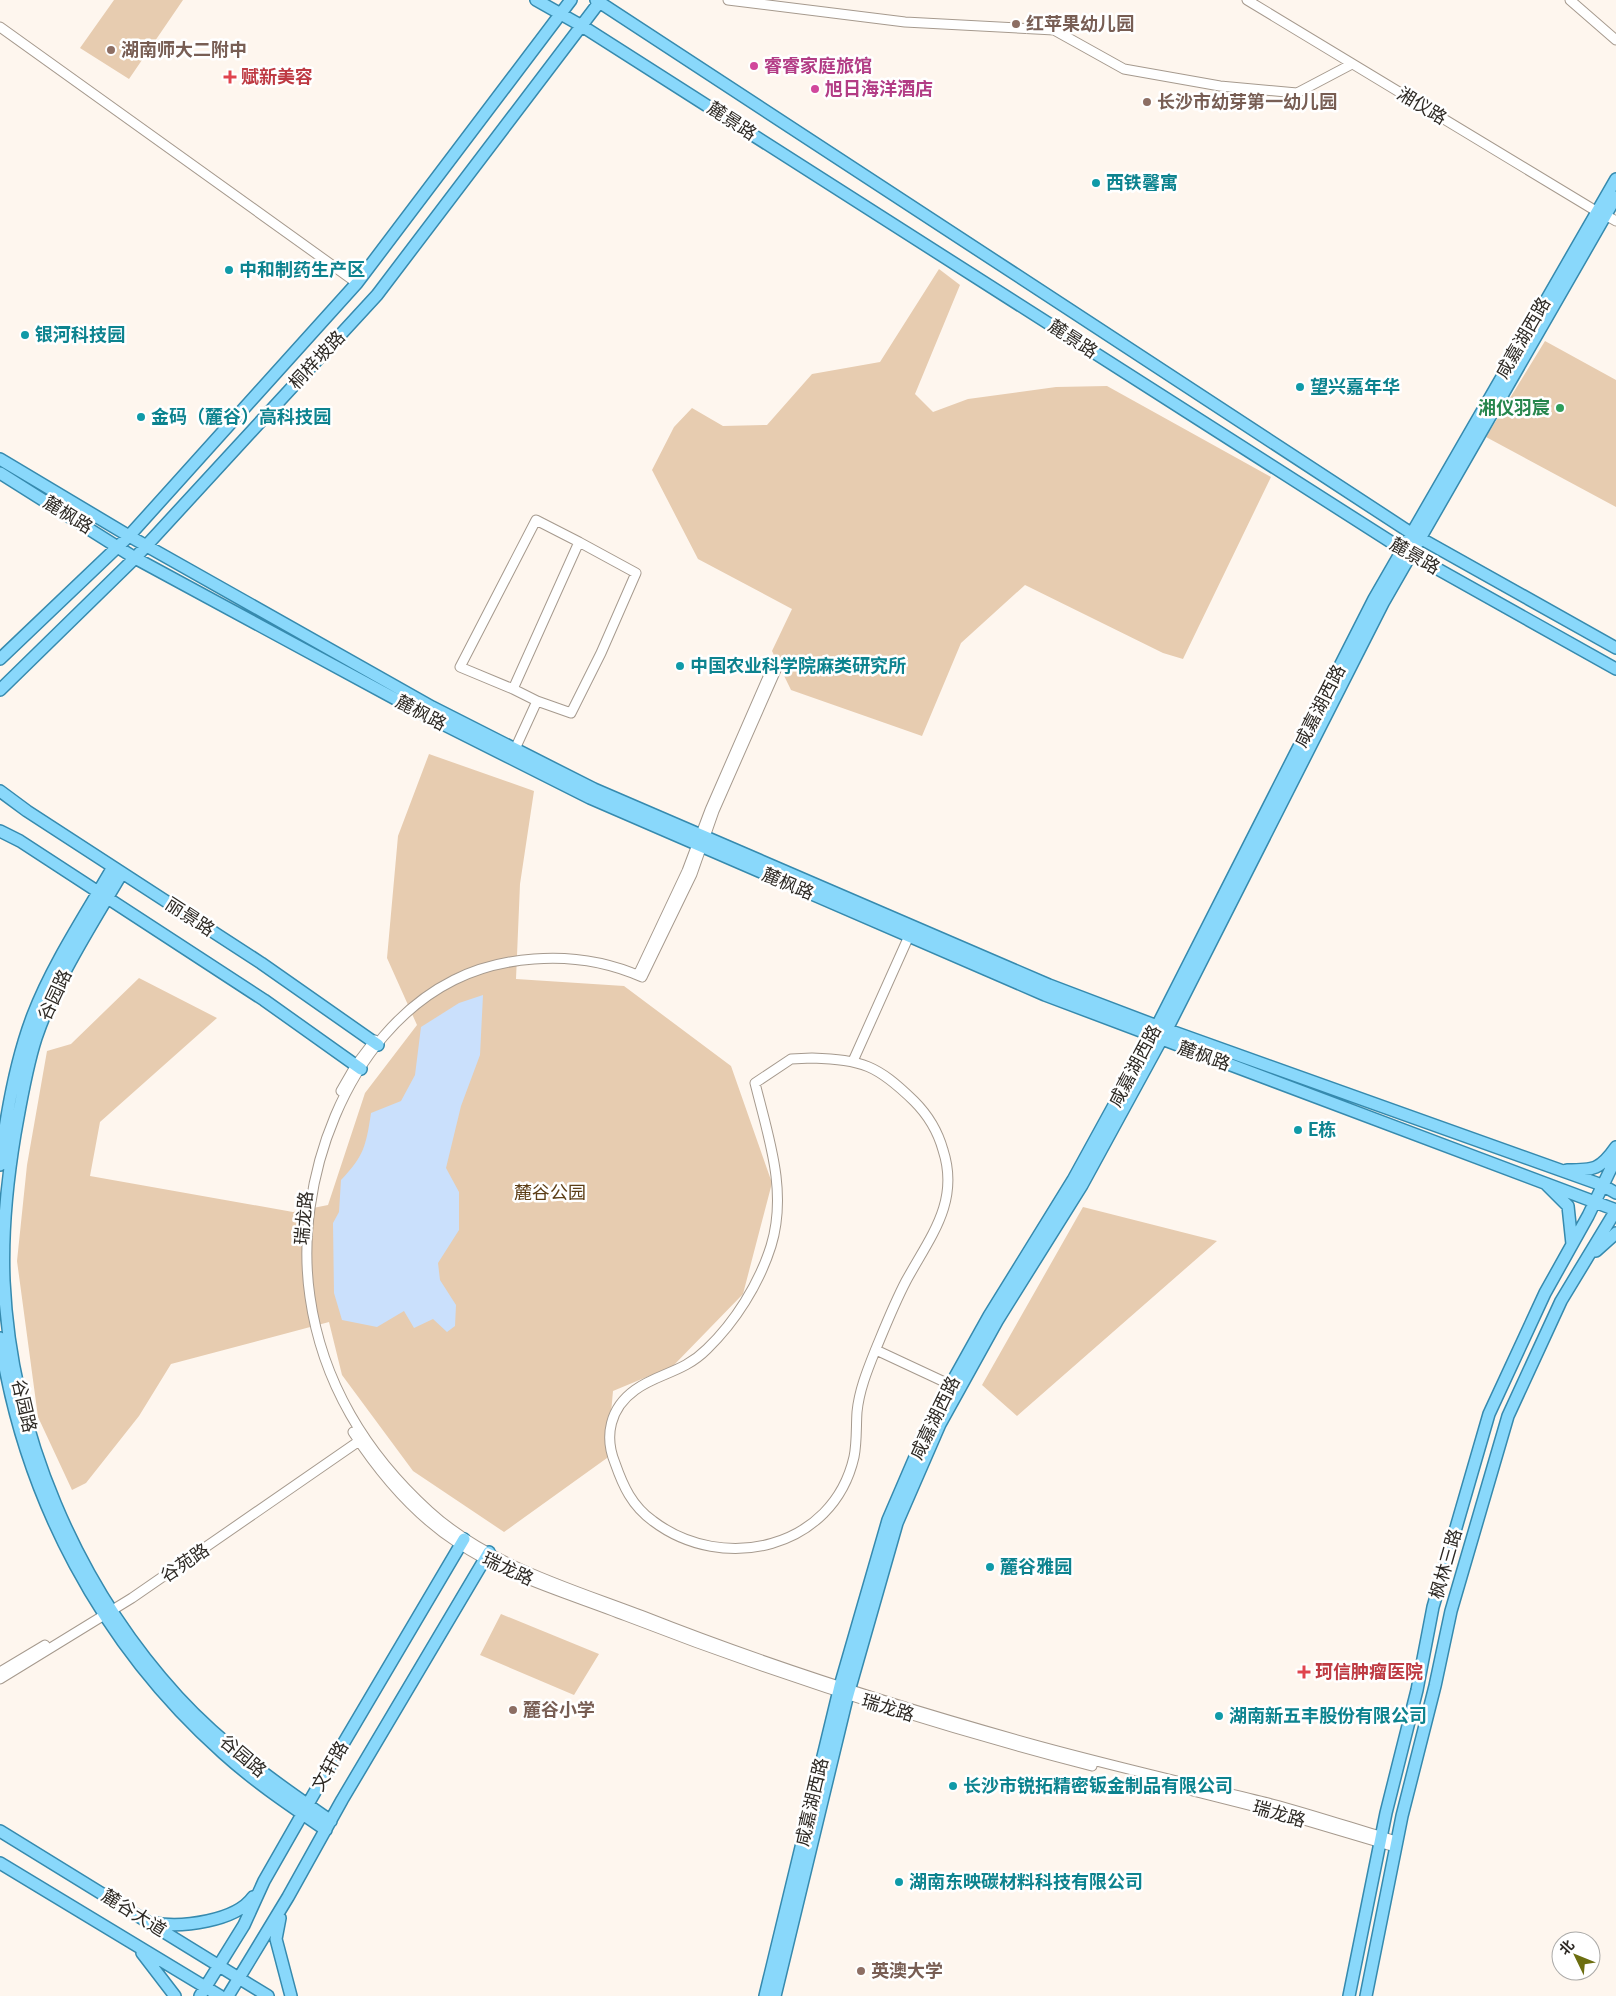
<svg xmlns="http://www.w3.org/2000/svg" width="1616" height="1996" viewBox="0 0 1616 1996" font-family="Lato,'Noto Sans SC',sans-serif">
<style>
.green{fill:#e7ccb0}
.water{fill:#cae0fc}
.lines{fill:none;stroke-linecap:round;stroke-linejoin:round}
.minor-casing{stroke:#a69a8e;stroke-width:11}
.major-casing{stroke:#368aae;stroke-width:14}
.minor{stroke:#fff;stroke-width:9}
.major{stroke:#89d8fb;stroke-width:11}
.education-dot{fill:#8d6e63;stroke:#fff;stroke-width:2}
.hotel-dot{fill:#d1479c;stroke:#fff;stroke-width:2}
.health-dot{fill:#e0444e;stroke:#fff;stroke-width:2}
.culture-dot{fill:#0f9aa8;stroke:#fff;stroke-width:2}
.leisure-dot{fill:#2e9e5b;stroke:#fff;stroke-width:2}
.labels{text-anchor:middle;stroke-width:5;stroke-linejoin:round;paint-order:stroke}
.education-label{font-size:18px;font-weight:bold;fill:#785e54;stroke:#fff;text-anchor:start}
.hotel-label{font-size:18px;font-weight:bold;fill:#b23c85;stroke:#fff;text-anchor:start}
.health-label{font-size:18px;font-weight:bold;fill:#be3a42;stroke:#fff;text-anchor:start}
.street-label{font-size:18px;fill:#2e2a25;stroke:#fff}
.culture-label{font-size:18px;font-weight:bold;fill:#0d838f;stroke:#fff;text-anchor:start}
.leisure-label{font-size:18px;font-weight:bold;fill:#27864d;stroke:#fff;text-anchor:end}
.park-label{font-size:18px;fill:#5c3d15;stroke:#fff}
</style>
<rect width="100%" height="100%" fill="#fef6ee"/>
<path class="green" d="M114 0H183L129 79 80 48Z
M939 269 960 285 915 394 933 412 968 399 1056 387 1107 386 1271 477 1183 659 1163 653 1025 585 961 643 922 736 791 690 772 651 792 609 698 559 652 470 674 427 692 408 723 426 767 425 812 374 880 362Z
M1545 341 1616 380V507L1486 437Z
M429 754 534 791 520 884 516 979 624 986 731 1066 772 1183 743 1294 673 1366 613 1391 607 1458 504 1532 413 1471 342 1375 329 1322 171 1364 139 1416 86 1483 72 1490 38 1417 17 1261 27 1165 47 1051 71 1044 139 978 217 1018 100 1122 90 1176 293 1212 328 1205 365 1093 417 1025 387 958 398 836Z
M1083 1207 1217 1241 1017 1416 982 1385Z
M501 1614 599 1654 574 1695 480 1655Z"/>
<path class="water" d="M483 995 480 1055 461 1106 446 1168 459 1192V1230L438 1263 440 1280 456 1305 455 1326 447 1332 433 1319 414 1328 404 1311 377 1327 342 1320 334 1293 333 1223 339 1212 341 1180C364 1156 366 1146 371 1113L401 1101 415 1075 421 1027 459 1003Z"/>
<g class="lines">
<g class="minor-casing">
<path id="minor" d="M728 0 905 22 1054 30 1124 69 1220 86 1297 93 1352 64
M1247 0 1596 211
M1570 0 1616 40
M0 27 357 283
M1605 215 1616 221
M513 689 460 667 536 520 579 542
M515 749 537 701 571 713 601 653 636 573 579 542 513 689 537 701
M638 975 687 871 710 810 772 668 776 670 714 811 692 874 642 977C608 962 572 956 534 959 507 961 480 967 454 980 346 1034 293 1183 310 1297 322 1382 366 1454 429 1511 488 1565 570 1588 643 1616 772 1667 905 1709 1039 1746 1116 1767 1194 1785 1272 1804 1314 1815 1355 1829 1396 1841
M812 1058C863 1060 877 1065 914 1101 928 1115 938 1132 943 1150 960 1202 930 1237 906 1281 894 1304 885 1327 875 1351 867 1371 859 1391 857 1412 856 1427 857 1443 854 1457 833 1549 723 1574 653 1521 632 1506 623 1486 615 1463 604 1436 610 1408 635 1390 658 1373 683 1373 707 1349 735 1322 759 1284 771 1246 788 1191 768 1136 755 1083L791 1059Z
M853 1061 909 936
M341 1091 356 1065 375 1040
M876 1350 951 1385
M353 1432C381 1475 415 1515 458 1543 508 1577 570 1594 626 1616 778 1675 934 1725 1092 1766
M0 1672 45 1645
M0 1679 132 1598 362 1439
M1177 1787 1277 1812 1395 1847"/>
</g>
<g class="major-casing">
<path id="major" d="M536 0 582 26 1402 549 1616 669
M596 0 1411 533 1616 648
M0 459 129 536 432 707 594 789 1049 985 1157 1026 1602 1185 1616 1193
M0 473 135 558 427 716 590 798 1045 995 1616 1210
M0 659 129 536 357 283 571 0
M0 690 135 558 377 295 601 0
M0 791 27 811 261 963 378 1045
M0 831 20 841 264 1000 361 1069
M122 873C91 926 56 979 36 1038 26 1069 21 1101 15 1134 7 1182 2 1231 4 1281 11 1433 76 1585 178 1697 223 1746 276 1783 331 1821
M0 1165C6 1115 15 1062 33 1015 52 965 86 914 113 867
M1567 1170C1594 1170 1600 1170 1616 1147
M1546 1184 1568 1206 1572 1244
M1596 1251 1616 1233
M0 1338C24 1498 102 1645 223 1753 255 1782 291 1806 326 1830
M0 1831 268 1996
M0 1863 220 1996
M280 1918 276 1939 291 1996
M154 1923C182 1928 236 1921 253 1897
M142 1953 175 1996
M200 1996 244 1925 264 1881 320 1783 464 1539
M228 1996 288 1897 342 1800 489 1552
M765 1996 840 1686 888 1520 931 1420 989 1316 1073 1180 1152 1036 1374 599 1616 179
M775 1996 847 1698 897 1523 940 1424 997 1321 1082 1185 1166 1031 1383 603 1616 197
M1349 1996 1386 1813 1417 1690 1433 1607 1489 1414 1545 1293 1588 1216 1616 1158
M1366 1996 1402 1816 1435 1686 1451 1611 1508 1416 1561 1301 1616 1210"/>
</g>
<use href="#minor" class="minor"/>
<use href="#major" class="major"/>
</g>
<g class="education-dot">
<circle cx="1016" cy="24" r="5"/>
<circle cx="111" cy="50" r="5"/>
<circle cx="1147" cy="102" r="5"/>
<circle cx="513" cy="1710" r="5"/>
<circle cx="861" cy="1971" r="5"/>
</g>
<g class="hotel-dot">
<circle cx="754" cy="66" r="5"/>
<circle cx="815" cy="89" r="5"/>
</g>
<g class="health-dot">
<path d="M227.5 69.5h5v5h5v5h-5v5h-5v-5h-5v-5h5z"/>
<path d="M1301.5 1664.5h5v5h5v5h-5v5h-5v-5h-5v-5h5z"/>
</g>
<g class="culture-dot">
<circle cx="1096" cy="183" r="5"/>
<circle cx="229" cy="270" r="5"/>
<circle cx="25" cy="335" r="5"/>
<circle cx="1300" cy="387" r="5"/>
<circle cx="141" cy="417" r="5"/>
<circle cx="680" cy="666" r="5"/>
<circle cx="1298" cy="1130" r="5"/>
<circle cx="990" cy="1567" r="5"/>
<circle cx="1219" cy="1716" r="5"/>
<circle cx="953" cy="1786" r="5"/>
<circle cx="899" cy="1882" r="5"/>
</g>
<circle class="leisure-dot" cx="1560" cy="408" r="5"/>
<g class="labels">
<g class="education-label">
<text x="1026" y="30">红苹果幼儿园</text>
<text x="121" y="56">湖南师大二附中</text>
<text x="1157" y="108">长沙市幼芽第一幼儿园</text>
<text x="523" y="1716">麓谷小学</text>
<text x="871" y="1977">英澳大学</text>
</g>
<g class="hotel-label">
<text x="764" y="72">睿睿家庭旅馆</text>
<text x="825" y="95">旭日海洋酒店</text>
</g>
<g class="health-label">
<text x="241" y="83">赋新美容</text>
<text x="1315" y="1678">珂信肿瘤医院</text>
</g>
<g class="street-label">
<text transform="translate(1422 106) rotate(31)" y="6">湘仪路</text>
<text transform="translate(732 121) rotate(33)" y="6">麓景路</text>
<text transform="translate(1523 338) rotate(-60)" y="6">咸嘉湖西路</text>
<text transform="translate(1073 339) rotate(33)" y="6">麓景路</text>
<text transform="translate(317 360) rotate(-47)" y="6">桐梓坡路</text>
<text transform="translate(68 515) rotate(32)" y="6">麓枫路</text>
<text transform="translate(1415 556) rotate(30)" y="6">麓景路</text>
<text transform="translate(1320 706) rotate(-63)" y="6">咸嘉湖西路</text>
<text transform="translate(421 713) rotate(28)" y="6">麓枫路</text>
<text transform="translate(788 884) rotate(23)" y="6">麓枫路</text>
<text transform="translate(190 917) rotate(33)" y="6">丽景路</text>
<text transform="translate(55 995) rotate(-65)" y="6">谷园路</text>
<text transform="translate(1204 1056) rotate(20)" y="6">麓枫路</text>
<text transform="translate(1135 1066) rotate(-62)" y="6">咸嘉湖西路</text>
<text transform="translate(304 1218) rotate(-85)" y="6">瑞龙路</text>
<text transform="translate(24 1406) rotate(77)" y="6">谷园路</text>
<text transform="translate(935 1418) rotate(-64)" y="6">咸嘉湖西路</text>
<text transform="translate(185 1563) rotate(-34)" y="6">谷苑路</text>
<text transform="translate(1446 1564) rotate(-74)" y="6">枫林三路</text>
<text transform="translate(508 1569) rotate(25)" y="6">瑞龙路</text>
<text transform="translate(888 1708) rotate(17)" y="6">瑞龙路</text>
<text transform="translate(243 1756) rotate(40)" y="6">谷园路</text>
<text transform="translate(330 1766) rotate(-60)" y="6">文轩路</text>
<text transform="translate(812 1802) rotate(-77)" y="6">咸嘉湖西路</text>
<text transform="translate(1279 1814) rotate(16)" y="6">瑞龙路</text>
<text transform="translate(134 1913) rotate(32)" y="6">麓谷大道</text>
</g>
<g class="culture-label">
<text x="1106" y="189">西铁馨寓</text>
<text x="239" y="276">中和制药生产区</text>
<text x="35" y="341">银河科技园</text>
<text x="1310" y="393">望兴嘉年华</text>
<text x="151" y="423">金码（麓谷）高科技园</text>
<text x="690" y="672">中国农业科学院麻类研究所</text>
<text x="1308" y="1136">E栋</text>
<text x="1000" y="1573">麓谷雅园</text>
<text x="1229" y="1722">湖南新五丰股份有限公司</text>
<text x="963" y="1792">长沙市锐拓精密钣金制品有限公司</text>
<text x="909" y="1888">湖南东映碳材料科技有限公司</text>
</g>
<g class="leisure-label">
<text x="1550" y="414">湘仪羽宸</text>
</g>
<g class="park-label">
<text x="550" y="1199">麓谷公园</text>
</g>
</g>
<g transform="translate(1576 1956) rotate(313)"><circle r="24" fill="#ffffff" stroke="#abaaa8"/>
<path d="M0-4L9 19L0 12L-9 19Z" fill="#6c6e10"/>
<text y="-8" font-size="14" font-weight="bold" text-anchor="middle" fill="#2e2a25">北</text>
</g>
</svg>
